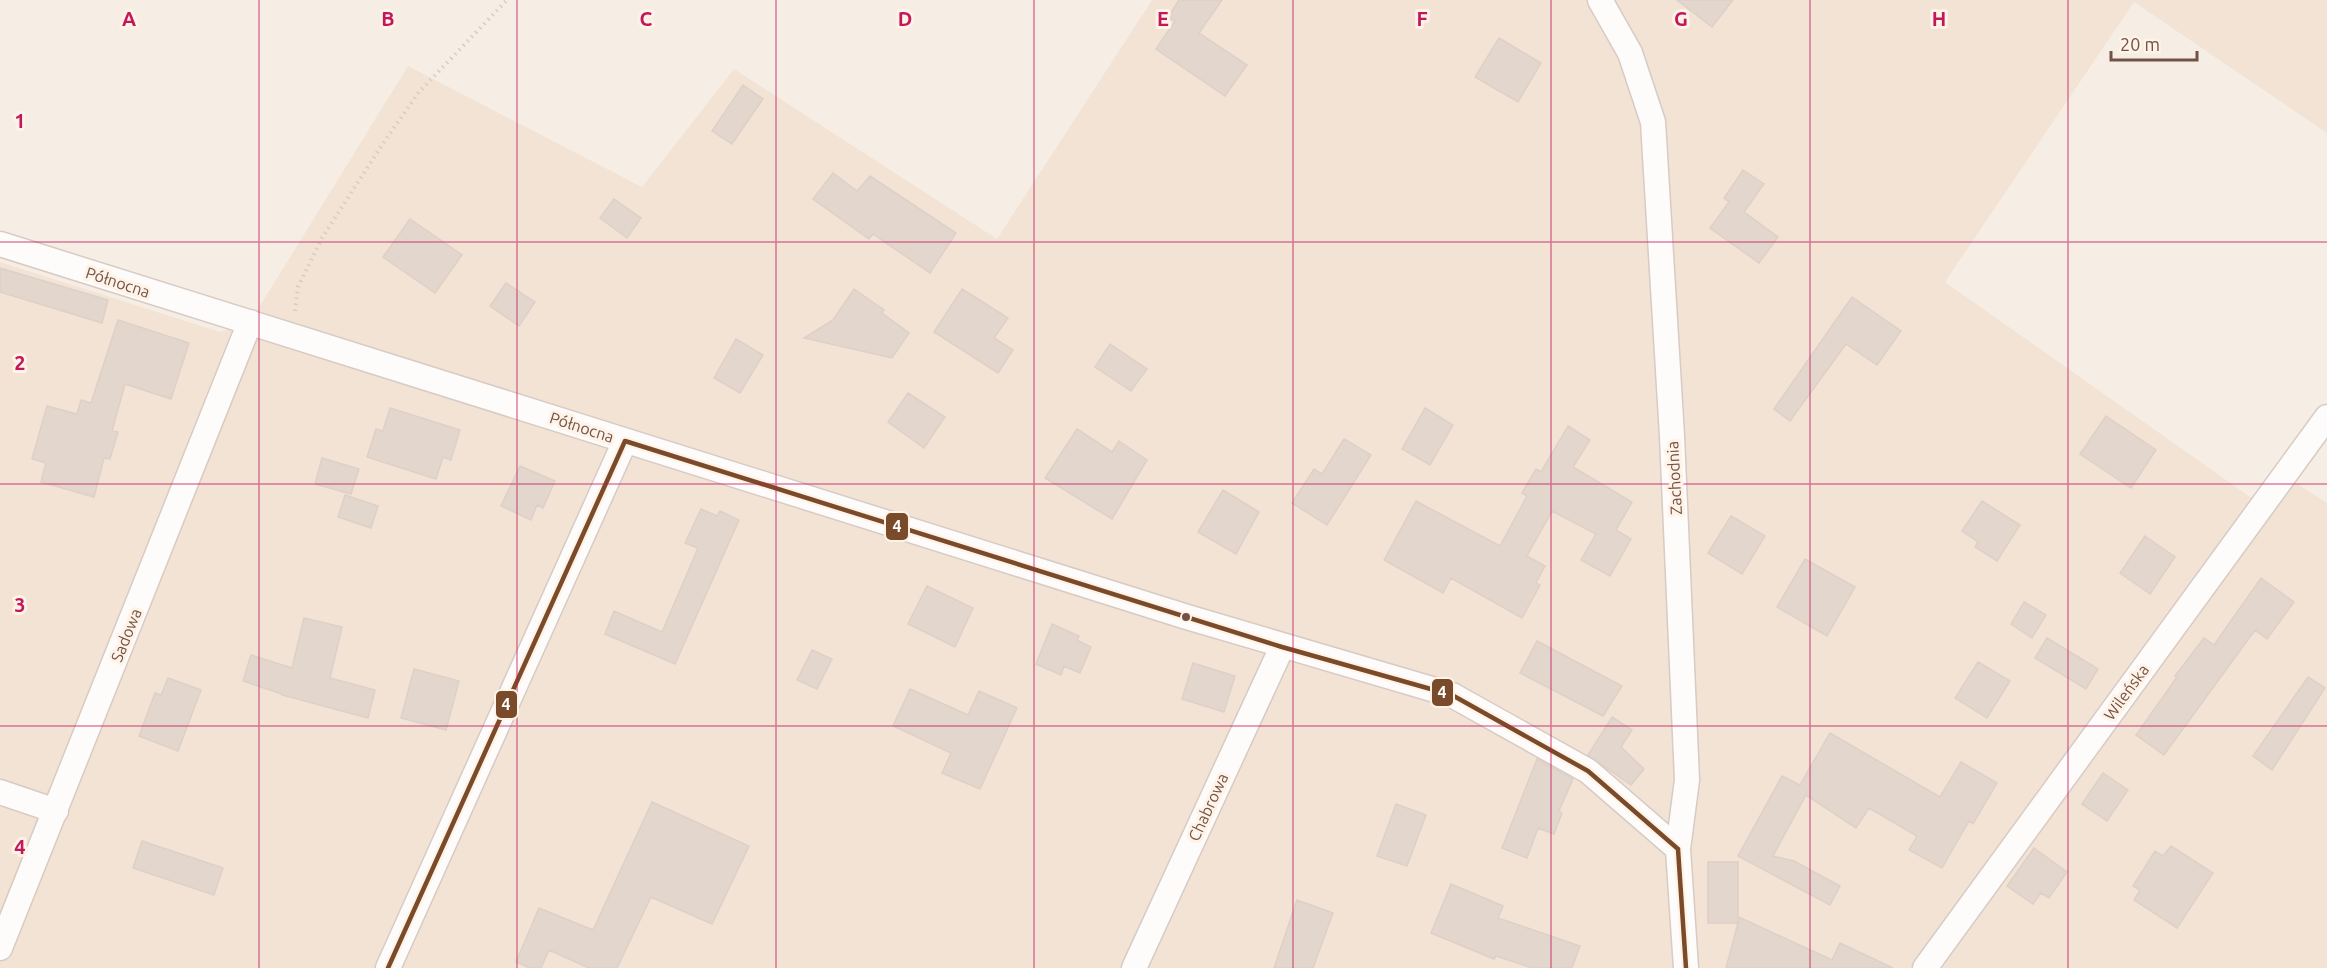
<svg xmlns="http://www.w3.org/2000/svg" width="2327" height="968" viewBox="0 0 2327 968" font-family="Ubuntu,sans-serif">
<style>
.residential{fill:#f2e3d5}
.building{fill:#e2d6cd;stroke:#ded0c8;stroke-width:1.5}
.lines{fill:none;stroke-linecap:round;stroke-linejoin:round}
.minor-casing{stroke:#d7cbc4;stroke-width:27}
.path{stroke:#d7ccc9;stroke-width:4;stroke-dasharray:1.5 4.5;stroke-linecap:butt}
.minor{stroke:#fefcfb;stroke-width:24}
.bus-1-casing{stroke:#fff2e6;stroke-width:9}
.bus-1{stroke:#7a4b2a;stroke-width:4.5}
.grid{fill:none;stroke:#c2185b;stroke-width:1.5;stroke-opacity:0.55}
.bus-dot{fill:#725247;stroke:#fff2e6;stroke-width:2}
.labels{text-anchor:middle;stroke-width:6;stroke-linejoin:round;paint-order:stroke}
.street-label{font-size:16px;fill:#725247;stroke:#fff2e6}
.grid-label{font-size:20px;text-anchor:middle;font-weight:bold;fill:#c2185b;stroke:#fff2e6;stroke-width:6;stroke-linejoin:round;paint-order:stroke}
.line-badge{stroke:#fff2e6;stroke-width:2}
.badge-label{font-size:16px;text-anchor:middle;font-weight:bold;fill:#fff}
</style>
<rect width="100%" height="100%" fill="#f6eee5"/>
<path class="residential" d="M1152 0H2327V133L2134 2 1945 282 2263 506 2285 476 2327 503V968H0V262L220 332 250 322 408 66 642 187 734 69 997 239Z"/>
<path class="building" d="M1179 0H1222L1199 33 1247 65 1225 96 1156 49 1175 21 1168 17Z
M1677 0H1733L1712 27Z
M1499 38 1541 63 1518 102 1475 77Z
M743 85 763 99 732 144 712 131Z
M1743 170 1764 184 1744 212 1778 237 1759 263 1710 228 1729 202 1724 198Z
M833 173 857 191 870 176 956 233 930 273 873 234 869 239 813 199Z
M614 199 641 218 627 238 600 218Z
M410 219 462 255 435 293 383 257Z
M0 268 108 300 102 323 0 292Z
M506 283 535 302 519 326 490 306Z
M854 289 884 310 882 313 909 333 892 358 804 338 833 320Z
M962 289 1008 318 994 338 1013 350 998 373 934 332Z
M1852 297 1901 331 1877 365 1846 344 1790 421 1774 409Z
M118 320 189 343 171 399 125 384 112 431 118 432 110 459 104 458 94 497 41 482 46 463 32 459 47 406 77 414 81 400 91 403Z
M736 339 763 355 740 393 714 378Z
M1110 344 1147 369 1131 391 1095 367Z
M908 393 945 417 924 448 888 422Z
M390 408 460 430 451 460 443 457 436 479 367 457 376 429 383 431Z
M1425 408 1453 425 1430 465 1402 449Z
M2106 416 2156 450 2131 488 2080 454Z
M1568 426 1590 440 1573 467 1632 502 1616 530 1631 539 1610 576 1581 560 1596 534 1552 511 1527 556 1545 566 1536 583 1540 585 1522 618 1451 578 1443 593 1384 560 1416 501 1500 546 1527 496 1522 493 1536 469 1541 472Z
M1077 429 1112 452 1119 441 1147 460 1112 519 1045 478Z
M1344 439 1371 455 1327 525 1292 503 1314 469 1322 474Z
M322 458 359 469 351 494 315 484Z
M520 466 555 481 543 508 537 505 531 520 501 506Z
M1223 490 1259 512 1236 554 1198 532Z
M345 495 378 506 371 528 338 517Z
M1982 501 2020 525 1997 561 1975 547 1978 542 1962 531Z
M701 509 717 516 720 511 739 520 675 664 605 634 614 611 662 632 698 548 685 543Z
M1731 516 1765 536 1742 574 1708 553Z
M2145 536 2175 557 2150 594 2120 573Z
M1805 559 1855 587 1827 636 1777 607Z
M2261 578 2294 602 2267 639 2255 630 2164 755 2136 735 2177 677 2175 676 2204 638 2214 645Z
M927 586 973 608 955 647 908 624Z
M2024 602 2046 615 2032 638 2011 624Z
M304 618 342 627 330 678 375 690 368 718 282 695V694L243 681 251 655 292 668Z
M1052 624 1079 636 1077 640 1091 647 1080 673 1064 666 1061 675 1036 664Z
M2047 638 2098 669 2086 689 2035 658Z
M1537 641 1622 686 1603 716 1520 673Z
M812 650 832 659 817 689 797 680Z
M1978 662 2010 681 1987 718 1955 698Z
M1193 663 1235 676 1224 712 1182 699Z
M414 669 459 681 446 730 401 718Z
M2308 677 2325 688 2272 770 2253 756Z
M168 678 201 690 178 751 139 736 155 693 161 695Z
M910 689 968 715 979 691 1017 708 980 789 942 773 951 753 893 726Z
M1612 717 1632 730 1621 747 1644 769 1631 785 1588 755Z
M1830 733 1940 797 1961 762 1997 783 1973 824 1969 821 1942 868 1909 850 1917 836 1869 808 1856 828 1806 795 1773 856 1794 861 1840 886 1830 905 1738 856 1782 776 1800 785Z
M1537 759 1573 779 1559 811 1562 813 1554 834 1538 828 1527 858 1502 848Z
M2103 773 2128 790 2107 821 2082 804Z
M652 802 749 846 712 924 651 897 617 968H589L549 950 541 968H530L516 962 539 908 593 930Z
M1396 804 1426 815 1407 866 1377 856Z
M142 841 223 868 214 895 133 868Z
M2171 846 2213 873 2177 928 2134 900 2140 890 2133 886 2155 851 2163 856Z
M2034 848 2067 872 2049 898 2041 893 2033 904 2007 886Z
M1708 862H1738V922L1739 917 1832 960 1840 943 1893 968H1726L1738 923H1708Z
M1451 884 1503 906 1498 918 1580 946 1572 968H1532L1496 956 1494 959 1431 933Z
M1297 900 1333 913 1313 968H1274Z"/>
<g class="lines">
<g class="minor-casing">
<path id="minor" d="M1600 0 1630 53 1653 122 1672 436 1687 780 1678 849 1686 968
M0 244 1187 617 1452 695 1588 771 1678 849
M0 792 56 811
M0 948 250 322
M388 968 625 441
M1134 968 1282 647
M1925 968 2327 417"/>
</g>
<path class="path" d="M295 311 298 287 322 238 382 145 419 92 507 0"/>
<use href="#minor" class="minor"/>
<g class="bus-1-casing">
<path id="bus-1" d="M625 441 1282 647 1452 695 1588 771 1678 849
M1678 849 1686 968
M388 968 625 441"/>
</g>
<use href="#bus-1" class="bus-1"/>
</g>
<path class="grid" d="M259 0V968M517 0V968M776 0V968M1034 0V968M1293 0V968M1551 0V968M1810 0V968M2068 0V968M0 242H2327M0 484H2327M0 726H2327"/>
<circle class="bus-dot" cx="1186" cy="617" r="5"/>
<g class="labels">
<g class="street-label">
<text transform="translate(118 282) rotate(18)" y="6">Północna</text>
<text transform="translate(582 427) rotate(18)" y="6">Północna</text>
<text transform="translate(1674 478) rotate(-93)" y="6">Zachodnia</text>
<text transform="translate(126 635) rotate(-68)" y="6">Sadowa</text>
<text transform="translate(2126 692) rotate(-54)" y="6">Wileńska</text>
<text transform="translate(1208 807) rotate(-65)" y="6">Chabrowa</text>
</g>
</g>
<g class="grid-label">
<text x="129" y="26">A</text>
<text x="388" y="26">B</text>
<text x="646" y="26">C</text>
<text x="905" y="26">D</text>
<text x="1163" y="26">E</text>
<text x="1422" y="26">F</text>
<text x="1681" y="26">G</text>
<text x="1939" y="26">H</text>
<text x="20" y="128">1</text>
<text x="20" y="370">2</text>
<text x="20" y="612">3</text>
<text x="20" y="854">4</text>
</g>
<g class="line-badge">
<rect x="885" y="512" width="24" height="29" rx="6" fill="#7a4b2a"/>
<rect x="1431" y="678" width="23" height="29" rx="6" fill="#7a4b2a"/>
<rect x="495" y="690" width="23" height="29" rx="6" fill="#7a4b2a"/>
</g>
<g class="badge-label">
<text x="897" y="532">4</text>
<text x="1442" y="698">4</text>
<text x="506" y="710">4</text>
</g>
<path d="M2111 51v9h86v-9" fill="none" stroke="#725247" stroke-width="3"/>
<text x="2120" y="51" font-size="18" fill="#725247" stroke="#fff2e6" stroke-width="4.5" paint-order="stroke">20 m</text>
</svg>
